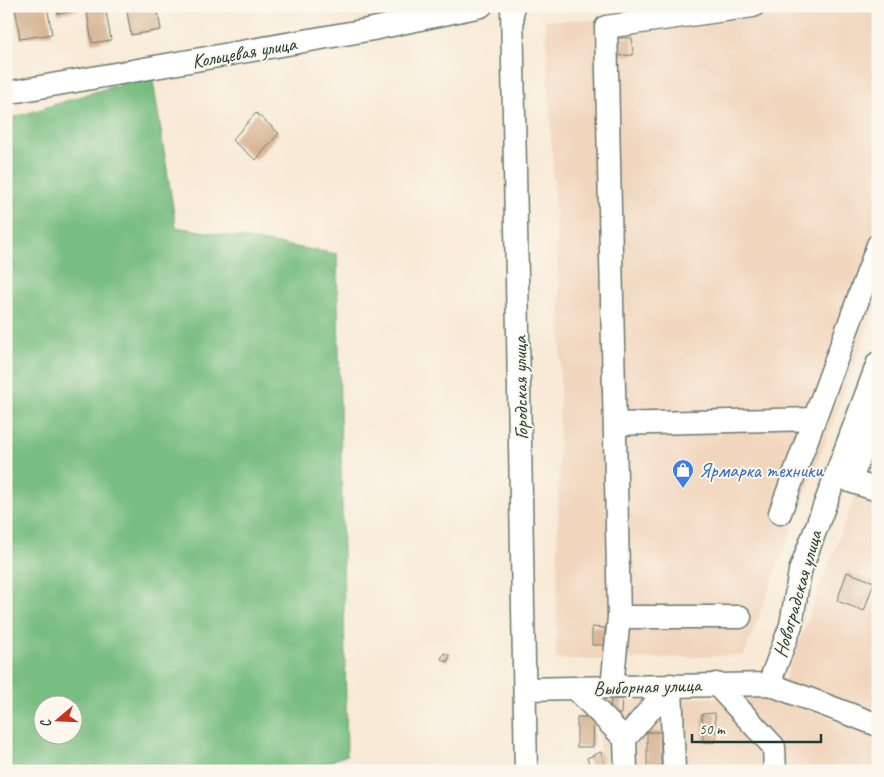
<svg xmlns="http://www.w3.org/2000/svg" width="884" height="777" viewBox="0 0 884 777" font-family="Caveat,sans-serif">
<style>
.built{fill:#f1d5bd}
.forest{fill:#78bd81;stroke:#4c7d5a;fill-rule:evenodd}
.building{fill:#d4b08e}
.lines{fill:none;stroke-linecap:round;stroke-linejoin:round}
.minor-casing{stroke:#6b7a6d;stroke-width:25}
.minor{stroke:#fff;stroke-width:22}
.labels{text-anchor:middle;stroke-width:4;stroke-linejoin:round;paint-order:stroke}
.street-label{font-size:20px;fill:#1f3d34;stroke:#fbf7ec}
.shop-label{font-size:20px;fill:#366cbe;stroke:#fbf7ec;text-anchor:start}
</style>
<rect width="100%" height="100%" fill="#fbf7ec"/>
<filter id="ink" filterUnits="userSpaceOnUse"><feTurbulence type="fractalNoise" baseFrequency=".02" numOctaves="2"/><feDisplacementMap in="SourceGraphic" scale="10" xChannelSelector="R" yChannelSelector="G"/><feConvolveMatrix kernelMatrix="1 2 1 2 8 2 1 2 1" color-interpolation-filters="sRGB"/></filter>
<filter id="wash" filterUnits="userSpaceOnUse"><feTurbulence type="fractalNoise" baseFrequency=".0096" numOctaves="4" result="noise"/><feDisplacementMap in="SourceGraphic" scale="20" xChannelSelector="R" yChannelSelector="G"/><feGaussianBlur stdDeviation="1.12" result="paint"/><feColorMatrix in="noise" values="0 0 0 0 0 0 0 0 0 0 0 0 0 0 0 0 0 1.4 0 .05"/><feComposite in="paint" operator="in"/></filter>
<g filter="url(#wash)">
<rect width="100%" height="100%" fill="#f8ead7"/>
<path class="built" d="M630 6H878V303L744 655 615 660 556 659 561 322 545 20H628Z
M878 437V717L784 681Z
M770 696 878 734V771H600L598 701Z"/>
<path class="forest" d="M152 74 176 227 337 254 347 755 306 771H6V120ZM42 704H72V734H42Z"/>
<g id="blocks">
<path class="building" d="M15 6H47L52 34 20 39Z
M57 6H77L78 10 58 14Z
M93 6H105L111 40 92 43 86 7Z
M126 6H157L161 30 131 35Z
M616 38H632L633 55 616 56Z
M256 113 279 133 256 160 232 140Z
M847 572 874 582 864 611 837 601Z
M592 627 605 628V645H592Z
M444 653 450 656 447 662 441 659Z
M611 699H622L621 714 610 713Z
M715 713 716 742H703L702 714Z
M577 717H594L593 747H577Z
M647 732H661V771H647Z
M601 752 606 767 592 771 587 758Z"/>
</g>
</g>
<g filter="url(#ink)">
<use href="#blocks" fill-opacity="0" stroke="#6b7a6d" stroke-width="1"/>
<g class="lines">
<g class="minor-casing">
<path id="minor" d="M512 6 526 771
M6 93 373 29 481 6
M615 424 814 419
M853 474 878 409
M850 481 878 490
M780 513 878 245
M619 617H740
M716 684 774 747 775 771
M769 684 791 625 800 571 878 363
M671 685 674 771
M612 687 619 617 606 27 753 6
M575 688 625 739 626 771
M525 689 769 684 878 725
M625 739 671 685"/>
</g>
<use href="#minor" class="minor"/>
</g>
</g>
<defs>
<g id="shop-pin" transform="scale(1.125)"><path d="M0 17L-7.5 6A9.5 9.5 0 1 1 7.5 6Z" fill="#3f7fe0" stroke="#fbf7ec"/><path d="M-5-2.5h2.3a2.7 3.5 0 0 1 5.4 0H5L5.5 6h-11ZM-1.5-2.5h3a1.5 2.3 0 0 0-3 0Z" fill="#fff"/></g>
</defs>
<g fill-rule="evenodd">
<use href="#shop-pin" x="683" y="470"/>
</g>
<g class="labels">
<g class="street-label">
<text transform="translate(244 52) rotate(-10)" y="7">Кольцевая улица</text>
<text transform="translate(520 388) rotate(-91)" y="7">Городская улица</text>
<text transform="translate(797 594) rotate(-74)" y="7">Новоградская улица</text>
<text transform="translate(647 686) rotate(-2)" y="7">Выборная улица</text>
</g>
<g class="shop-label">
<text x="699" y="477">Ярмарка техники</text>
</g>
</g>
<rect width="884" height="777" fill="none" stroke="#fbf7ec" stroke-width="25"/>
<g transform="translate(58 720) rotate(251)"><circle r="24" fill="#fbf7ec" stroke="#a3ada2"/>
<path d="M0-4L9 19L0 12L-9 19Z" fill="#c8321e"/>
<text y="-8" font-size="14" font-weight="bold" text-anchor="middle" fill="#1f3d34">С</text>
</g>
<path d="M692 734v8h129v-8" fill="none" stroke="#1f3d34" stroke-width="2.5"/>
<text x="699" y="734" font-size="15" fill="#1f3d34" stroke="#fbf7ec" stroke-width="4" paint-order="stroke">50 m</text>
</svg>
